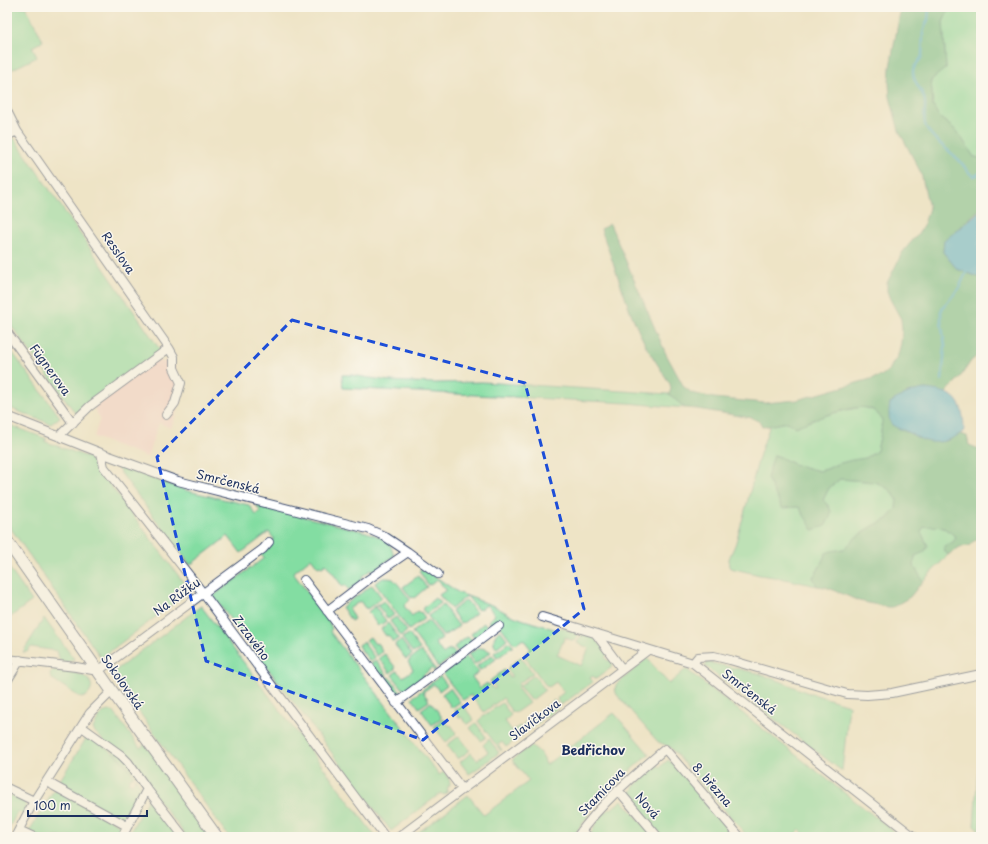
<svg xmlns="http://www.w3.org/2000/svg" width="988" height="844" viewBox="0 0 988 844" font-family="'Playpen Sans',sans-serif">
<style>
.built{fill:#f7d0cc}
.green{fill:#83dda2;stroke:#4f8680}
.forest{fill:#6abc88;stroke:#427673}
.water{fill:#52b1d0;stroke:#367097}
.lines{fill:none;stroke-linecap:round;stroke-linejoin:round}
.stream{stroke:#52b1d0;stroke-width:2.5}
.street-casing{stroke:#3b4a6e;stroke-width:10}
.secondary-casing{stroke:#3b4a6e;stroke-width:13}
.street{stroke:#fff;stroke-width:8}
.secondary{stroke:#fff;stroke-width:11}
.marked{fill:none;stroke:#1d4ed8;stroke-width:3;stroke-dasharray:8 5;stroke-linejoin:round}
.labels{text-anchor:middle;stroke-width:3;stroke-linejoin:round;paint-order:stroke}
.street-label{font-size:12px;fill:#1b2f5e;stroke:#fbf7ec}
.neighbourhood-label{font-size:13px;font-weight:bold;fill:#1b2f5e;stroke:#fbf7ec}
</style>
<rect width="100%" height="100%" fill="#fbf7ec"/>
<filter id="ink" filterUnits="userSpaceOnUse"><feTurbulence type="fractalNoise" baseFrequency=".025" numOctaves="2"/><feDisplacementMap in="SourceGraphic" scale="8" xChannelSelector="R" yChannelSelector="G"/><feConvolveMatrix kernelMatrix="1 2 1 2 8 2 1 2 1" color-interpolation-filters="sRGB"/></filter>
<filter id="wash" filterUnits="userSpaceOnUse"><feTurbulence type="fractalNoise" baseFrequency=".012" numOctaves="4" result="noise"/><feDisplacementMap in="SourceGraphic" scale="16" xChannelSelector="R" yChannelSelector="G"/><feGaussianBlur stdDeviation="0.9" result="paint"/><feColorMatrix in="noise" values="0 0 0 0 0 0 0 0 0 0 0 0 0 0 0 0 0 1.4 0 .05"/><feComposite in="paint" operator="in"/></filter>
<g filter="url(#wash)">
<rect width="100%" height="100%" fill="#eee4c6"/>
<path class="built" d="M159 358 162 363 167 360 173 362 183 389 180 402 171 428 159 423 147 457 94 437 100 418 93 407Z"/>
<path class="green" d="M7 7H26L43 41 32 47 37 57 7 72Z
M950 7H981V158L974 157 957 131 939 117 933 106 931 80 946 68 943 22Z
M14 138 161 351 76 414 7 320V141Z
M7 345 60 417 51 424 7 407Z
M342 375H351L389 381 434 383 482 382 669 394 685 408 627 403 343 388Z
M861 407C873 409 876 411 883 420L881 432 877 451 866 458 837 464 827 469 819 471 793 464 780 457 775 455 767 478 782 508 799 507 805 517 825 526C832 514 834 510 823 500L829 488 840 479 865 481 878 483 890 490 897 499 896 509 887 519 871 527 855 538 844 549 826 553 818 570 813 577 817 586 780 578 760 575 730 568C725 561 734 550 736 542 744 515 751 488 758 461 761 449 766 437 770 425L787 422 795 426 829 414Z
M7 424 47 439 44 441 90 458 190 591 101 658 7 523Z
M114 464 188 491 249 505 256 515 261 512 256 505 366 532 380 537 390 544 394 556 373 571 372 569 361 577 363 579 349 590 345 585 343 587 326 564 322 567 320 566 318 567 311 558 293 573 328 619 332 629 330 631 331 633 439 775 444 772C448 776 450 780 450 786H448L447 793 443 795 441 793 391 831 213 596 264 558 260 554 274 539 269 532 241 553 228 536 190 565Z
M936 525 948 530 956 537C954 543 949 544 944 546L945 551 948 555 923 581 914 566 915 556 924 552 928 546 921 532 924 527Z
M7 565 32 601 9 618 10 650 7 649Z
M421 569 433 575 459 593 494 606 508 614 524 620 557 630 560 627 579 633 575 641 574 640 573 641 565 637 557 655 581 666 589 648 577 643 582 634 593 636 608 654 605 657 608 661 611 659 613 664 612 667 596 679 593 676 590 678 593 682 561 705 557 700 558 699 557 698 564 692 556 682 549 687 548 686 547 687 525 657V656L524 655 531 649 523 639 516 644 515 643 514 644 498 623 493 627 488 621 495 615 487 605 479 610V609L478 610 467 596 451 609 439 595 446 590 438 580 430 585V584L428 585 419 571Z
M418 576 427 587 414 598 413 597 411 598 403 587Z
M383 578C386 578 390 578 393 579 398 583 406 595 410 600L404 606 412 616 418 611 420 613 421 612 425 618 409 630 375 583Z
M372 585 382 598 367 609V608H365L360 601 349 609 354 619 351 621 342 607Z
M435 598 437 600 438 599 441 603 426 614 422 609Z
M466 600 476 613 463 623 462 622 460 623 452 611Z
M384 601 394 615 388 619 377 605Z
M443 605 459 626 445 635 443 636 428 616Z
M201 606 376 837H229L159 740 112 673Z
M375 606 386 621 381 625 380 624 378 626 368 612Z
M396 617 407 631 401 636 390 621Z
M44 618 46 621 74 659 67 662 60 661 57 651 31 647 27 652H23Z
M428 620 442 638 435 643 443 654 450 649 451 651 453 650 456 655 438 667 412 632Z
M388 623 399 638 393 642 388 635 386 636 381 629Z
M484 623 485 625 486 624 490 629 476 640 471 634Z
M500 630 507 639 496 648C492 641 494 635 500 630Z
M409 634 420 649 413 653 402 638Z
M370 637 375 644 377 643 382 650 381 651 382 652 377 656 366 640Z
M467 637 468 638 469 637 473 642 459 653 454 647Z
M401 640 412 655 406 659 395 645 396 643Z
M363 642 375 658 370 662 362 651 359 645Z
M509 642 513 646 499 657 498 656 497 657 494 653Z
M479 648C483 648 487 649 491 652L475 664 468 654Z
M421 651 436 670 434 671 432 668 422 676 424 679 407 692 404 690 392 675 397 671 403 677 413 670 408 662 410 661 409 660Z
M385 654 395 667V669L390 673 379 658Z
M492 655 496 659 482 669 480 670 477 666Z
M466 656 479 672 472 677 480 688 487 683 488 685 489 684 494 689 496 688 490 681 504 670 510 677 512 676 507 670 509 669 508 668 521 657 533 673 518 684 520 686 534 675 545 690 532 700 531 699 530 700 519 686 517 688 529 703 515 713 514 712 513 713 504 701 505 700 503 698 484 712 471 695 463 700 443 674Z
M647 658 669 684 686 669 901 837H806L800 830 791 837H748L670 747 658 742 617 695C615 691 615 689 616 685Z
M376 660 387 675 382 678 371 664Z
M707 662 757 673 780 681 806 692 849 705 842 771 705 666Z
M55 670C66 671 95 673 91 690 89 695 86 697 81 698L51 678 50 675 51 672Z
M440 676 447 685 439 691 434 684 423 692 428 699V700L429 701 419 708 412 698Z
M389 677 402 693C393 693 389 687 384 680Z
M450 688 460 702 453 707 452 708 442 694Z
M554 700 559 707 544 718 540 713 541 712 540 711Z
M431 702 441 716V718L432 725 421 710Z
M502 703 511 715 505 721 512 731 520 726 525 733 506 747 502 742 498 745 502 750 501 751 478 721 486 714Z
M463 705 474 720 468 724H467L462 717 460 718 455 711Z
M108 711H113L140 748 145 744 214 837H187L153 793 94 731 93 728 102 713Z
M537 713 542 720 527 731 523 726 524 725 523 724Z
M614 713 649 754 585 810 589 815 574 835 571 833 568 837H412L468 795 484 815 529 781 512 760 530 746C538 748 544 757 546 765Z
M444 719 449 726 451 725 456 732 455 733 456 734 446 742 434 727Z
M476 723 486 737 481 741 470 728Z
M459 736 469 749V751L458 759 447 745Z
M87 737C96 739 117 755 124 763 128 767 131 772 134 776L133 777H131L128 782 132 784 135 780 134 779 135 778 141 786V792L127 820 125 821 57 785Z
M489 739 499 753 474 771 469 774 460 762 471 753 477 760 488 752 483 745Z
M981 748V837H978V828L974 826 978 768Z
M668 760 673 764 736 837H661L626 796 634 789 633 787 658 765 660 767Z
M55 788 121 826 122 831 119 837H36L28 833Z
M7 793 16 798 17 796C25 801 29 805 23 814L18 811 7 832Z
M149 797 182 837H130L129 834Z
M622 800 654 837H593L591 834 598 819 610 808 611 809Z"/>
<path class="forest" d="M901 7H950L943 22 946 68 931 80 933 106 939 117 957 131 974 157 981 158V208L944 241 943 252 957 269 981 278V358L977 356 971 361 961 376 946 393 925 389 907 393 890 403 891 424 917 437 946 441 960 434 967 436 969 445 979 449 981 455V486L978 490 981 502V537L974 541 969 546 960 547 948 555 945 551 944 546C949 544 954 543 956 537 943 526 940 525 924 527L921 532 928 546 924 552 915 556 914 566 923 581 910 597 893 607H887L859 601 836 591 825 587 817 586 813 577 818 570 826 553 831 551 844 549 855 538 871 527 887 519 896 509 897 499 890 490 878 483 865 481 840 479 829 488 823 500C834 511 832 514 825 526L813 530 799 507 782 508 767 478 774 455 780 457 793 464 819 471 827 469 837 464 852 460 866 458 877 451 881 432 882 420C879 415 876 411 871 409 856 402 811 421 795 427L787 422 768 426H762L760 422 752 418 697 409 685 408 669 394 671 389 670 384 647 348 639 332 630 311 601 229 610 224 666 354 684 387 692 393 714 398 765 403 797 400 881 376 890 369 893 362 897 359 901 343 902 330 901 319 890 299 887 291V283L902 253 921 230 925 221 929 208 921 173 899 131 890 97 889 83 890 67Z"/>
<path class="water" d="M981 210V278L957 269 943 252 944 241Z
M925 389C933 390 945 391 952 396 963 403 964 420 964 431 954 439 939 445 926 441 919 439 914 435 908 432 903 430 896 428 891 424 888 417 889 410 890 403 902 395 910 391 925 389Z"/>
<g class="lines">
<path class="stream" d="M929 7 928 20 925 26 923 33 922 56C920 62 913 65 913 72 913 82 920 87 924 97 927 104 923 116 925 124 928 136 950 151 959 160 962 163 970 175 973 176 976 176 979 174 981 172
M942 380 945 346 941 321V311L945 305 959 288 967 271"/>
</g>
</g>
<g filter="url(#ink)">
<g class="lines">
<g class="street-casing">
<path id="street" d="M7 111 17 131 169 348 174 357V368L181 383 175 403 166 415
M7 136 17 131
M7 332 73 423
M7 416 101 453 178 481 368 529 384 536 408 552 438 574
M59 436 90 406 169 348
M101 453 104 467 203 593 385 837
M304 580 462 789
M327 611 369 579 408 552
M542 617 693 663 914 837
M596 634 622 669
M7 659 76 667 98 671 263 549 269 542
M693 663 698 657 714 656 730 660 847 694 867 695 892 693 981 674
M7 681 20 660
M396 703 499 626
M82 727 121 755 128 762 147 789 122 837
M47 781 54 786 127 826
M7 788 34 801
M147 789 184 837
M618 790 658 837
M19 830 34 837
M582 830 588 837
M15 837 34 801 90 713 112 691
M399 837 648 650
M577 837C601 803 633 776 665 749L740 837"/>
</g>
<g class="secondary-casing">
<path id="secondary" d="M7 541 112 691 217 837"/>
</g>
<use href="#street" class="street"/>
<use href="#secondary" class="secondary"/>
</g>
</g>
<path d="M0 0H988V844H0ZM292 320 525 383 584 609 423 740 206 661 157 457Z" fill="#eee4c6" fill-opacity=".55" fill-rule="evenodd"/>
<path class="marked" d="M292 320 525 383 584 609 423 740 206 661 157 457Z"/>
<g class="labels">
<g class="street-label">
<text transform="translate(118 253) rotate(55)" y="4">Resslova</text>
<text transform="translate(50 370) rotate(54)" y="4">Fügnerova</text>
<text transform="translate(228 482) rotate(14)" y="4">Smrčenská</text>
<text transform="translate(177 597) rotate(-36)" y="4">Na Růžku</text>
<text transform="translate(251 638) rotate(53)" y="4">Zrzavého</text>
<text transform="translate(122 682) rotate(55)" y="4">Sokolovská</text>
<text transform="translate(749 692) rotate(38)" y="4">Smrčenská</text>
<text transform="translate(535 720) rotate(-37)" y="4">Slavíčkova</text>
<text transform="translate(712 785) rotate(49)" y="4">8. března</text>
<text transform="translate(602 792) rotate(-46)" y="4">Stamicova</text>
<text transform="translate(647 806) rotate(49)" y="4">Nová</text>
</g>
<g class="neighbourhood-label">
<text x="593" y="755">Bedřichov</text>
</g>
</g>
<rect width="988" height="844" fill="none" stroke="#fbf7ec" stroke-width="24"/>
<path d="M28 810v6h119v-6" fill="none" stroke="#1b2f5e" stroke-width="2"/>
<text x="34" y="810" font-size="12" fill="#1b2f5e" stroke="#fbf7ec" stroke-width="3" paint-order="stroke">100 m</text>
</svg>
